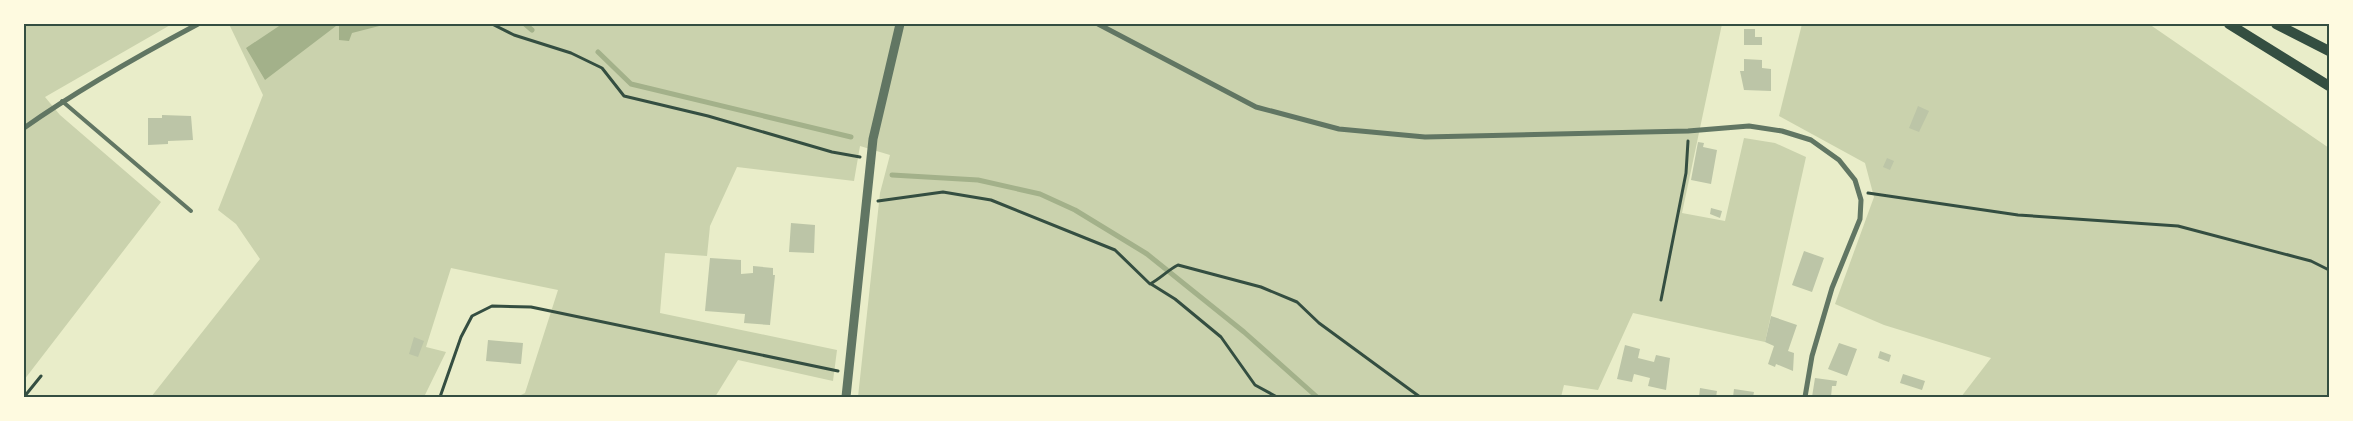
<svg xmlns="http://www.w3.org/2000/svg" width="2353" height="421" viewBox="0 0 2353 421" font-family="'PT Sans',sans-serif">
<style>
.green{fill:#cad2ad}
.water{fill:#a3b18a}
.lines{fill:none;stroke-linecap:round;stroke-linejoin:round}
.stream{stroke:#a3b18a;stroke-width:5}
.building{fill:#bcc5a7}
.path{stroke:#344e41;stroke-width:3}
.service{stroke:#617663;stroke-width:4}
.minor{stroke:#617663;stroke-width:5}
.tertiary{stroke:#617663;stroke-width:9}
.secondary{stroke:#344e41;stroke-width:10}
.neatline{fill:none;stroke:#344e41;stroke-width:2}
</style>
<rect width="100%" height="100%" fill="#e9edc9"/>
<path class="green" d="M24 24H172L45 97 60 115 161 202 24 380Z
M229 24H1722L1682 213 1725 221 1744 138 1775 143 1806 157 1765 342 1633 313 1598 390 1564 385 1561 397H858L880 193 890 155 860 146 854 181 737 167 710 226 707 256 665 253 660 313 837 350 833 381 738 360 715 397H517L525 393 558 290 451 268 426 347 446 352 424 397H151L260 259 236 224 218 210 263 95Z
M1802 24H2149L2329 148V397H1961L1991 358 1884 325 1835 304 1874 197 1865 163 1779 116Z"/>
<path class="water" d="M282 24H334L336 26 265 80 246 48Z
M339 24H387L352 33 349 41 339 40Z"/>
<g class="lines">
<path class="stream" d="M525 24 532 30
M598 52 631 84 851 137
M892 175 978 180 1040 194 1075 210 1147 254 1244 332 1317 397"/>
</g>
<path class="building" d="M1744 29H1755V37H1762V45H1744Z
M1744 59 1762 60V68L1771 69V91L1744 90 1740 71H1744Z
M1918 106 1929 111 1919 132 1909 128Z
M162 115 191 116 193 140 168 141V144L148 145V118H162Z
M1698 142 1704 143 1703 147 1717 150 1711 184 1691 180Z
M1887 158 1894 161 1890 170 1883 167Z
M1711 208 1722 211 1720 218 1710 214Z
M791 223 815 225 814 253 789 252Z
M1804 251 1824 258 1812 292 1792 285Z
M710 258 741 260V274L753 273V266L773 268V275H775L770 325 744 323 745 314 705 311Z
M1771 316 1797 325 1788 351 1794 353 1793 371 1776 364 1775 367 1768 364 1774 346 1765 342Z
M414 337 424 341 418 357 409 354Z
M488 340 523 343 521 364 486 361Z
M1839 343 1857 349 1847 376 1828 369Z
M1625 345 1640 349 1638 358 1654 362 1656 355 1670 358 1666 390 1648 386 1650 378 1634 374 1632 382 1617 379Z
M1880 351 1891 355 1889 362 1878 358Z
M1903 374 1925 381 1922 390 1900 383Z
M1815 378 1837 381 1836 386H1832L1831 397H1812Z
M1700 388 1717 391 1716 397H1699Z
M1734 389 1754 392 1753 397H1733Z"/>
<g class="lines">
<path class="path" d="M492 24 514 35 571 53 602 68 624 96 708 116 832 152 860 157
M1868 193 2018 215 2178 226 2311 261 2329 270
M878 201 943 192 991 200 1115 250 1150 284C1161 278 1168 270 1178 265L1261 287 1297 302 1319 323 1420 397
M1151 284 1175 299 1221 337 1255 385 1277 397
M1661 300 1686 173 1688 141
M24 397 41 376
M440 397 461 337 472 316 492 306 531 307 838 371"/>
<path class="service" d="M62 101 191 211"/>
<path class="minor" d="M1098 24 1256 107 1339 129 1425 137 1688 131 1749 126 1782 131 1811 140 1839 160 1855 180 1861 200 1860 219 1832 288 1812 356 1805 397
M24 128C79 89 138 56 198 24"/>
<path class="tertiary" d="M846 397 873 139 900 24"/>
<path class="secondary" d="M2229 24 2329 86
M2276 24 2329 51"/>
</g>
<rect width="2353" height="421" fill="none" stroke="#fefae0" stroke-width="50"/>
<rect x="25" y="25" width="2303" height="371" class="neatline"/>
</svg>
